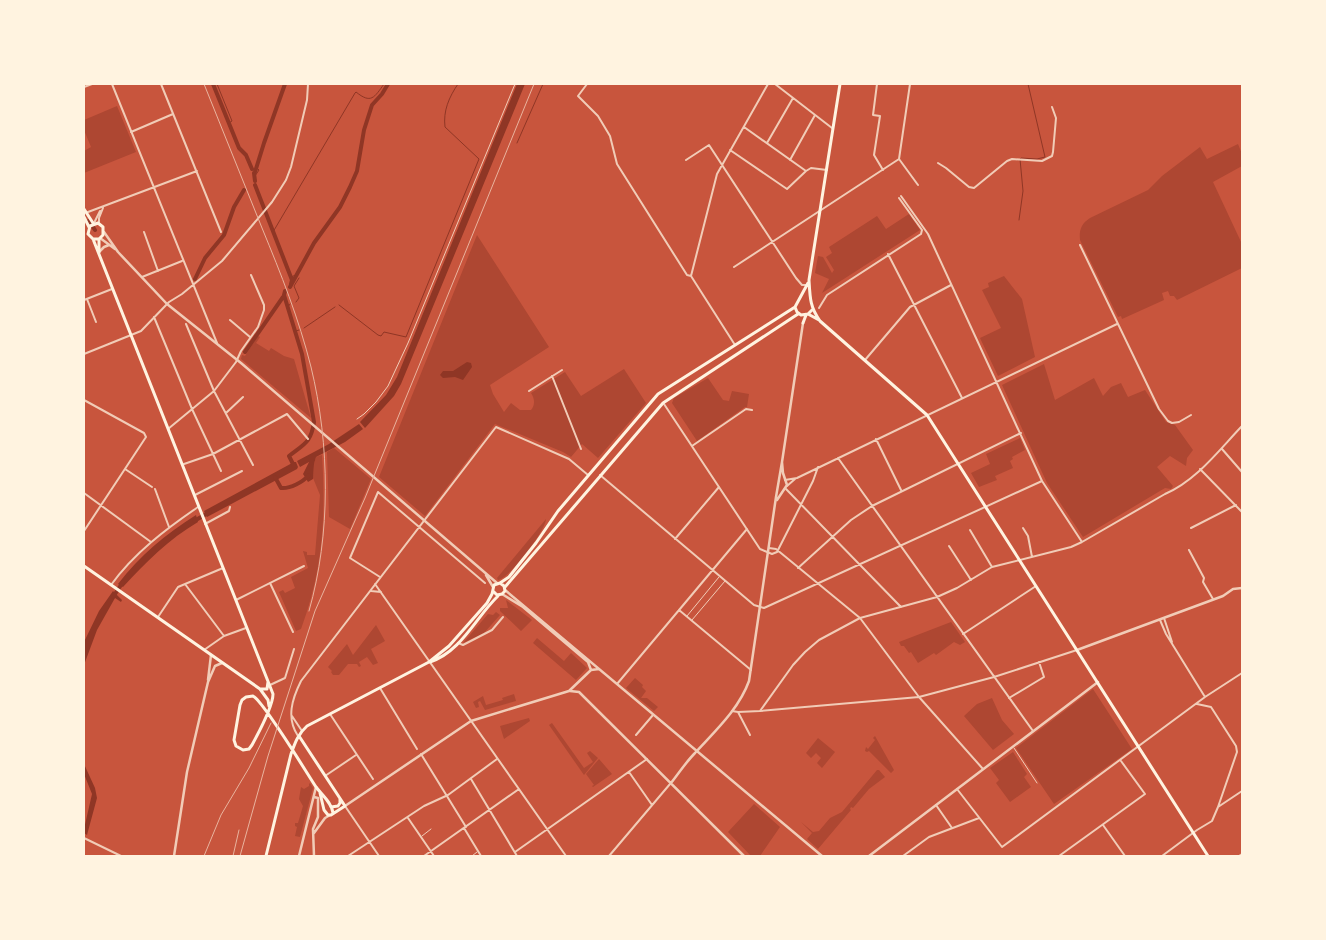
<svg xmlns="http://www.w3.org/2000/svg" width="1326" height="940" viewBox="0 0 1326 940" font-family="Spectral,serif">
<style>
.green{fill:#ae4732}
.water{fill:#8f3625}
.lines{fill:none;stroke-linecap:round;stroke-linejoin:round}
.stream{stroke:#8f3625;stroke-width:1}
.canal{stroke:#8f3625;stroke-width:4}
.service{stroke:#f1ccb7;stroke-width:1}
.pedestrian{stroke:#f1ccb7;stroke-width:1}
.minor{stroke:#f1ccb7;stroke-width:2}
.tertiary{stroke:#f1ccb7;stroke-width:2.5}
.secondary{stroke:#fff3e0;stroke-width:3}
.rail{stroke:#e9b49f;stroke-width:1}
</style>
<rect width="100%" height="100%" fill="#c8553d"/>
<path class="green" d="M117 106 136 152 84 173V151L91 147 84 130V120Z
M1238 144 1242 154V166L1213 182 1242 244V268L1177 300 1174 296H1170L1168 291 1162 293 1164 300 1122 319 1121 316 1118 317 1080 240C1079 230 1081 224 1090 218L1148 190 1162 176 1200 147 1207 159Z
M909 214 920 230 822 293 829 279 815 273 818 256 823 257 832 273 834 270 826 257 832 253 829 247 877 216 886 229Z
M477 235 549 347 490 385 493 394 504 412 511 403 520 410H531C535 405 535 399 531 393L565 372 581 396 624 369 646 403 598 458 582 444 571 457 563 452 495 424 425 516 379 477Z
M1004 276 1022 299 1035 357 998 376 980 338 1001 328 982 290 989 287 988 283Z
M258 336 260 337 256 343 269 351 271 348 284 356 294 359 311 418 241 359 242 355 245 356Z
M1044 364 1055 400 1094 378 1103 396 1111 387 1121 383 1128 397 1145 390 1166 422 1175 425 1193 450 1187 458 1186 466 1170 456 1157 467 1173 486 1171 489 1165 488 1083 537 1047 483 1002 385Z
M708 378 723 400 729 401 732 391 749 394 747 407H745L697 441 672 403 674 398Z
M1020 438 1025 450 1012 457 1013 459 1010 461 1013 468 995 476 997 480 979 487 971 473 990 464 986 454Z
M334 448 371 479 350 529 329 517 327 452Z
M322 455C326 517 323 570 301 629L296 631 279 592 283 590 285 593 295 588 291 577 308 568 303 551 307 552V555H315L320 495 313 478 314 464 316 457Z
M546 519C546 530 509 579 498 580L497 578Z
M506 600 532 620 521 631 500 611V608H508Z
M496 612 500 615 484 633 463 643 488 614 493 615Z
M951 622 965 642 960 645 954 642 936 655 934 653 918 663 911 652 909 653 904 646H901L899 642Z
M376 625 385 641 371 649 378 663 373 665 367 657 359 662 361 666 359 667 357 664H348L339 675H333L331 672 332 671 328 667 347 644 353 655Z
M537 638 564 661 571 653 587 668 576 680 533 643Z
M635 678 643 685 642 687 646 691 641 698H647L658 707 654 711 626 688Z
M1093 689 1132 749 1054 804 1016 748Z
M514 694 516 701 485 710 480 701 478 702 479 707 476 708 473 702 483 696 486 705 503 700 502 698Z
M992 698 1002 720 1014 734 993 750 964 716 977 704Z
M529 718 530 721 504 739 500 726Z
M552 723 584 768 593 762 587 753 590 751 598 758 584 775 549 725Z
M875 736 894 770 891 773 869 751 867 752 865 751 866 747 868 749 875 740 873 738Z
M818 738 835 752 822 768 817 763 821 758 816 753 811 758 806 753Z
M1013 752 1027 774 1024 777 1031 787 1010 802 996 783 999 780 990 768Z
M599 759 612 774 593 787 592 786 594 785 586 774Z
M877 770H879L885 777 869 789 853 808 851 807 850 809 851 810 818 849 807 839 812 833 801 822 813 832 819 831 830 818 842 812Z
M310 783 313 788 300 837 295 836 297 827 295 826V823H298L303 806 299 799 301 787 304 789 309 786V784Z
M754 804 780 827 760 856H751L728 832Z"/>
<path class="water" d="M517 84H525L401 384 394 396 365 428 360 422 386 395 397 377Z
M467 362 471 363 472 367 463 380 455 377 443 378 440 375 443 371H453Z
M359 424 363 429 345 442 316 457 314 464 313 479 308 482 303 474 309 462 300 467 297 461 329 444Z
M294 462H296L298 467 297 469 207 517 204 511Z
M196 515 198 522C169 539 146 562 123 587L118 584C140 555 166 534 196 515Z
M113 591 122 600 121 602 115 598 97 630 84 665V642L99 611Z
M84 764 95 788 97 798 87 835 84 833V829L92 794 84 774Z"/>
<g class="lines">
<path class="stream" d="M217 84 232 121 229 123
M517 143 543 84
M255 176 259 170 257 168
M1019 220 1023 191 1020 159 1021 158 1037 159 1045 157 1028 84
M273 232 355 93 356 92C371 104 374 98 384 84
M291 277 298 274
M296 302 299 298 294 286 299 278
M339 305 378 335 381 336 384 332 406 337 479 159 445 127C443 111 449 97 458 84
M288 307 290 304
M304 328 335 307
M296 331 299 330"/>
<path class="canal" d="M213 84 239 148 246 155 252 169
M255 172 264 143 285 84
M254 173 255 181
M255 185 292 280 291 284
M89 221 95 230
M195 279 205 258 224 235 234 207 244 190
M290 287 314 243 340 207 350 187 357 171 364 130 372 105 382 94 388 84
M285 291 284 295 302 354 314 422C311 443 304 444 289 456L294 466
M245 352 283 297
M275 477 281 488C290 489 303 482 309 475
M194 521 210 512
M113 597 123 582"/>
<path class="service" d="M357 419 364 414 376 402 388 386 408 343 515 84
M687 616 719 577
M692 620 725 581
M1014 748 1037 783"/>
<path class="pedestrian" d="M422 836 431 829
M472 856 477 852"/>
<path class="minor" d="M112 84 217 343
M161 84 221 232
M587 84 578 96 598 116 610 136 617 164 687 275 691 276 735 345
M775 84 832 128
M877 84 873 115 880 116 874 155 883 170
M910 84 899 159 918 185
M84 87 92 84
M744 127 806 171 811 168 827 170
M131 132 173 114
M767 143 793 98
M730 150 787 189 806 171
M686 160 709 145 796 278 802 285H806
M790 160 815 115
M938 163 946 168 969 187 974 188 1007 161 1012 159 1042 161 1052 156 1053 152 1056 118 1052 107
M901 196 928 234 1042 481 1082 542
M899 198 922 230 921 234
M88 212 197 171
M99 222V218L103 208
M94 223 100 211
M144 232 158 271
M1080 245 1159 409 1168 421 1172 423 1179 422 1191 415
M888 254 962 398
M734 267 899 159
M691 276 717 174 768 84
M142 277 182 261
M87 299 96 322
M84 300 112 289
M819 308 827 295 921 234
M154 317 192 409 221 471
M230 320 250 337
M186 324 214 391 253 465
M84 354 141 331 169 302 182 294 222 261 272 202 286 180 291 167 307 100 308 84
M865 360 910 307 951 285
M552 376 581 449
M529 391 562 370
M84 400 144 433 146 437 84 531
M664 404 760 549 772 554 777 552
M226 413 243 397
M168 429 214 391 236 362 241 351 258 327 264 310V305L251 275
M876 439 901 490
M692 446 746 409 752 410
M1222 449 1242 472
M838 458 1033 731
M184 464 213 454 287 414 308 439
M125 469 152 487
M1200 469 1242 512
M600 475 754 605 764 608 1042 481
M785 480 797 478 1117 324
M787 486 795 479
M155 489 169 527
M786 489 901 607
M84 493 151 542
M195 495 242 471
M205 524 229 511 230 507
M1023 528 1028 536 1032 557
M1191 528 1236 505
M970 530 992 567
M675 539 719 487
M949 546 971 580
M769 548 776 549 860 618 919 697 983 769
M1189 550 1204 578 1203 582 1213 599
M777 552 813 481 818 467
M798 568 851 520 872 506 1021 433
M380 577 350 558 378 492 485 583
M270 583 293 632
M185 584 224 636
M375 584 566 856
M111 585C134 553 166 529 198 507
M371 591 381 592
M236 600 304 566
M679 610 751 670
M158 617 178 587 223 568
M1164 618 1172 642
M1160 620 1166 634 1205 697
M963 634 1036 586
M458 643 463 645 492 630 503 617
M204 650 224 636 246 628
M617 684 747 529
M270 685 285 678 294 649
M380 688 417 749
M1009 698 1044 677 1039 662
M1197 704 1211 707 1236 746 1237 752 1218 807
M732 711 738 712 760 711 919 697 994 677 1077 650
M760 711 793 665 805 652 819 640 860 618 937 597 957 588 992 567 1071 547 1082 542 1165 494C1197 480 1219 450 1242 426
M738 712 750 735
M330 714 373 779
M292 716 302 731
M636 735 653 715
M298 736C286 718 292 699 301 681L496 427 569 459 588 475
M421 754 466 827
M629 772 652 805
M325 776 356 755
M471 779 517 856
M957 789 1002 847 1205 697 1242 673
M936 805 952 828
M345 806 379 856
M408 818 434 856
M1103 825 1125 856
M464 828 481 856
M84 838 121 856
M515 852 647 759
M348 856 424 806 448 795 497 759
M424 856 519 789
M609 856 670 784
M903 856 929 837 979 818
M1059 856 1145 794 1121 761
M1162 856 1197 830 1212 821 1218 807 1242 791
M1239 856 1242 854"/>
<path class="tertiary" d="M104 232 118 252 167 304 241 363 497 583
M100 238 115 249
M100 251 104 247 109 245
M777 500 787 485 783 473 782 462 803 323
M486 575 493 587
M505 590 822 856
M502 594 523 607 588 662 591 670
M1077 650 1223 596 1233 589 1242 588
M208 680 211 655
M570 691 579 692 744 856
M671 783C679 773 686 762 695 753 715 731 739 709 749 681L776 497 782 462
M345 806 471 721 569 691 591 670 599 669
M314 833 325 818 330 815
M174 856 187 772 208 682 215 666 222 663
M299 856 316 787
M314 856 313 829 318 817V798L314 797
M869 856 1098 682"/>
<path class="secondary" d="M840 84 809 280C810 298 810 307 820 321L927 415 1208 856
M84 209 93 223
M84 217 89 227
M93 239H99L103 235V227L98 223 90 226 88 234 93 239 273 694C273 705 258 734 252 745L249 749 243 750 236 746 234 740 240 705 242 700 246 697 253 696C264 702 306 772 316 787 322 795 332 803 333 813
M99 239V253
M795 307 808 283
M795 307 797 312 801 315 808 314 812 310
M808 314 819 320
M803 323 806 315
M84 566 260 689 268 700 269 706
M500 583 509 577 536 543 558 511 658 394 795 307
M505 587 663 403 798 314
M430 662C461 652 476 617 498 596
M261 689H267L268 682
M299 736 345 806 331 815H328L324 810 320 793
M331 807 338 806 340 803V799
M266 856 291 754C295 743 298 734 307 726L429 662 449 646 487 603 492 594 494 585 500 583 504 586 505 591 502 594 497 595 493 591"/>
<path class="rail" d="M204 84C223 132 243 180 262 228 281 274 299 319 311 367 330 445 331 534 309 611
M204 856 221 815 249 768 271 723
M233 856 239 830
M240 856 268 756 315 611 365 498 534 84"/>
</g>
<rect width="1326" height="940" fill="none" stroke="#fff3e0" stroke-width="170"/>
</svg>
